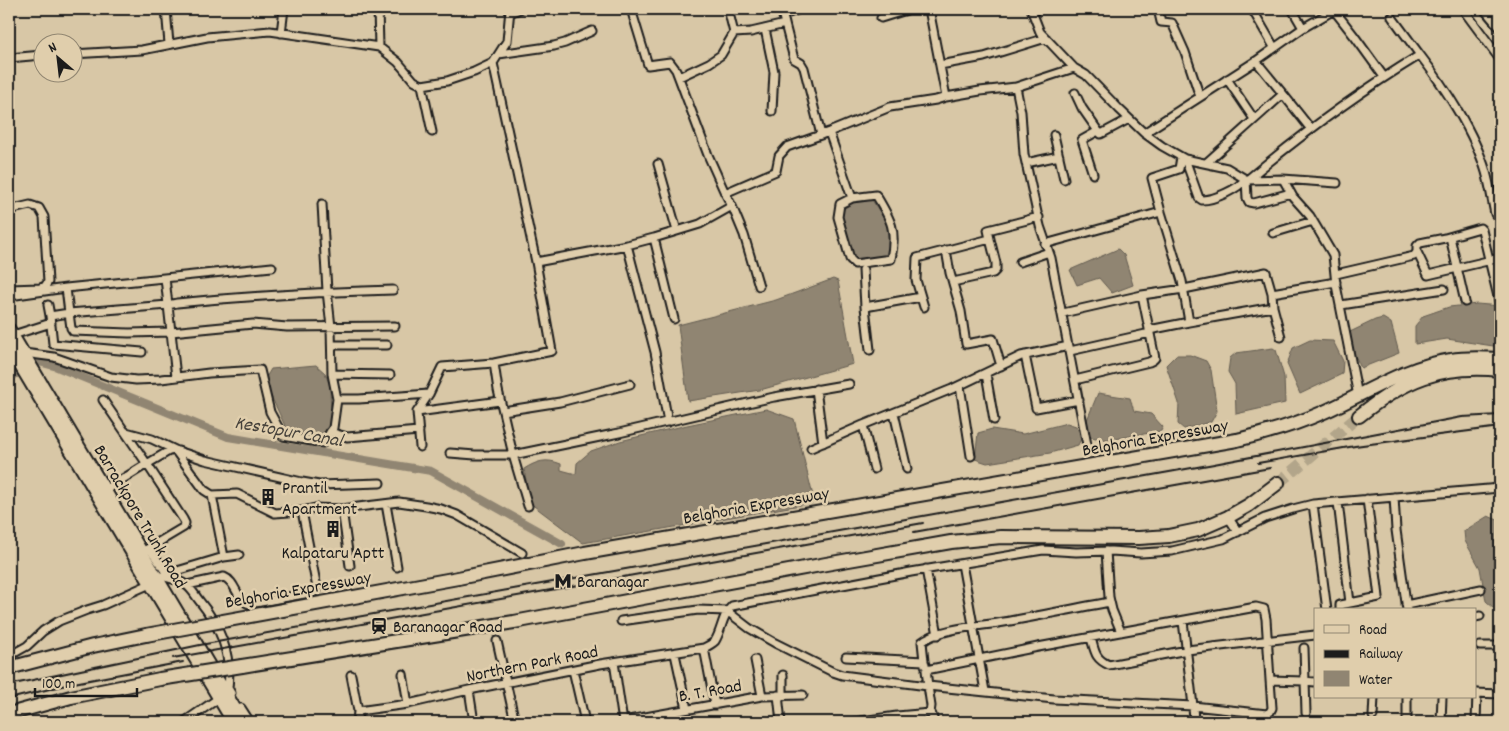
<svg xmlns="http://www.w3.org/2000/svg" width="1509" height="731" viewBox="0 0 1509 731" font-family="Dekko,sans-serif">
<style>
.water{fill:#908572;stroke:#625b50}
.lines{fill:none;stroke-linecap:round;stroke-linejoin:round}
.canal{stroke:#908572;stroke-width:8}
.highway-tunnel{stroke:#b2a58a;stroke-width:12;stroke-dasharray:12 6;stroke-linecap:butt}
.street-casing{stroke:#1c1c1c;stroke-width:11}
.primary-casing{stroke:#1c1c1c;stroke-width:15}
.highway-casing{stroke:#1c1c1c;stroke-width:16}
.street{stroke:#e0ceac;stroke-width:7}
.primary{stroke:#e0ceac;stroke-width:11}
.highway{stroke:#e0ceac;stroke-width:12}
.rail{stroke:#1c1c1c;stroke-width:2}
.highway-bridge-casing{stroke:#1c1c1c;stroke-width:16;stroke-linecap:butt}
.highway-bridge{stroke:#e0ceac;stroke-width:12}
.labels{text-anchor:middle;stroke-width:5;stroke-linejoin:round;paint-order:stroke}
.street-label{font-size:18px;fill:#1c1c1c;stroke:#e0ceac}
.poi-label{font-size:18px;fill:#1c1c1c;stroke:#e0ceac;text-anchor:start}
.water-label{font-size:19px;font-style:italic;fill:#45413a;stroke:#e0ceac}
</style>
<rect width="100%" height="100%" fill="#d8c7a6"/>
<filter id="ink" filterUnits="userSpaceOnUse"><feTurbulence type="fractalNoise" baseFrequency=".02" numOctaves="2"/><feDisplacementMap in="SourceGraphic" scale="10" xChannelSelector="R" yChannelSelector="G"/><feConvolveMatrix kernelMatrix="1 2 1 2 8 2 1 2 1" color-interpolation-filters="sRGB"/></filter>
<g filter="url(#ink)">
<path class="water" d="M872 200 889 226V254L884 258 857 262 852 257 841 218 843 209 857 201Z
M1118 249 1124 255 1133 285 1112 293 1099 278 1077 285 1070 270Z
M833 279 838 281 853 364 760 390 688 401 678 325 776 300Z
M1477 304 1500 306V347L1447 339 1415 344V326L1423 316 1449 307Z
M1383 318 1391 323 1399 353 1361 368 1348 341 1350 332 1375 320Z
M1310 340 1333 341 1343 361 1342 374 1300 394 1287 364 1293 348Z
M1273 348 1276 350 1284 377 1285 403 1236 414 1235 384 1228 372 1230 358 1236 353Z
M1176 355H1190L1206 361 1211 370 1217 411 1211 422 1184 429 1178 424 1179 403 1166 365Z
M316 365 325 373 330 386 331 420 325 434 319 441 298 438 288 432 264 381 271 369Z
M1098 393 1130 398 1134 411 1151 414 1163 427 1161 431 1109 440 1090 437 1087 420Z
M766 409 794 419 814 500 812 503 583 543 530 503 524 469C537 461 546 458 561 464V470L576 474 577 463 591 451 620 441 687 425Z
M1067 423 1076 426 1082 437 1078 445 1050 453 987 463 975 459 978 433 992 429 1023 434Z
M1488 516 1500 521V607L1495 609 1486 601 1480 568 1465 541 1464 531Z"/>
<g class="lines">
<path class="canal" d="M9 378 39 362 57 367 228 437 431 471 562 544"/>
<path class="highway-tunnel" d="M1278 483 1359 416"/>
<g class="street-casing">
<path id="street" d="M166 9 169 44
M378 9 379 47
M631 9 648 65 670 62 676 70 708 155 725 193
M929 9 946 97
M1031 9 1040 32 1074 68 1086 75 1119 109 1144 133 1162 146 1185 159 1227 168 1247 180 1283 179 1293 197 1310 216 1333 255 1336 285 1358 396
M1158 9 1161 22 1172 23 1185 52 1200 97
M1252 9 1274 47
M1292 9 1303 28
M1334 10 1355 37 1384 77
M510 13 520 9
M783 15 800 9
M1392 17 1420 55
M881 18 910 9
M785 24 794 59 801 63 804 68 821 135
M765 29 774 72 772 111
M281 33 284 9
M734 33 751 32 785 24 781 9
M72 54 142 50 207 37 270 31 379 47 398 62 414 81 422 85 447 81 474 72 493 63 507 41 510 9
M499 54 554 46 565 43 592 31
M9 58 42 55
M1256 61 1283 94
M493 63 536 262 627 245 654 238 700 224 732 206 725 193 776 171 779 156 787 147 829 132 890 107 936 100 946 97 980 91 1016 87 1074 68
M940 65 984 57 1046 38
M679 77 709 63 721 55 734 33 728 9
M1227 79 1254 119
M422 85 432 132
M1016 87 1021 112 1024 154 1040 226 1051 258 1088 450
M1075 93 1082 108 1098 131
M829 132 852 198 840 204 838 217 850 259 855 264 891 259C897 229 891 220 876 195L852 198
M1144 133 1256 61 1303 28 1334 10 1335 9
M1054 135 1064 179
M1185 159 1199 198 1202 200C1214 200 1239 189 1245 179
M1026 163 1059 156
M1206 163 1283 94 1310 128
M658 164 677 231
M1093 174 1082 140 1098 131 1101 134 1129 119
M1246 179 1247 198 1249 202 1254 203 1291 193
M1283 179 1337 183
M1247 180C1302 134 1359 92 1420 55 1444 86 1475 134 1486 172 1490 186 1492 200 1495 214
M322 204 327 291 331 327 332 374 337 399
M732 206 744 235 759 286
M9 210 30 205 39 208 44 217 48 282 45 286 40 288 9 289
M1161 212 1152 178 1179 169 1181 157
M1273 233 1313 221
M1450 237 1465 302
M654 238 674 319
M1045 244 1161 212 1182 281 1189 322 1273 307 1281 337
M627 245 655 352 668 422
M946 250 950 273 961 311 966 344 993 339 1001 366
M1417 252 1428 275 1500 258
M1020 262 1049 252
M863 270 865 307 921 297
M1336 274 1414 256 1417 252V246L1420 243 1445 238 1480 228 1482 230 1499 301
M165 278 176 377
M953 282 993 273 996 270V263L990 239
M66 288 272 267
M9 296 66 288 69 313 168 305 177 303C249 296 321 292 393 290
M48 305 50 316
M1341 305 1444 289
M865 307 870 350
M924 307 916 280 917 258 990 239 988 230 1039 217
M1273 307 1272 293 1336 282
M1063 313 1142 295 1184 289 1266 272 1272 293
M1149 330 1189 322
M13 335 51 323
M332 345H387
M1070 351 1150 333
M142 352 53 344 50 316 69 313 71 328 73 331 129 333 171 332 253 324 287 327 395 326
M24 353 54 357 111 377 136 380 161 379 209 373 260 370 270 412 283 436 323 443 333 428 337 399H359L429 394
M1025 355 1036 408 1079 400
M332 374 390 375
M986 374 994 420
M1075 380 1149 362 1153 360 1155 358 1142 295
M960 386 971 456
M816 389 823 443
M103 400 147 464 105 490
M503 411 560 402 630 384
M417 412 429 394 442 367 494 363
M894 413 907 469
M126 432 152 439 175 450 205 460 302 482 319 485 380 483
M330 432 347 437 419 431
M420 447 417 412 500 401
M811 448 863 425
M450 453 475 455H513L498 390 494 363 552 351 536 262
M874 469 863 425 952 389 1021 356 1069 346
M1394 497 1396 530 1407 610
M1338 502 1350 603 1379 597 1367 499
M386 504 397 567
M1313 504 1327 610
M528 506 513 455 619 433 774 397 849 384
M342 509 350 566
M1228 517 1238 532
M149 548 167 574 224 557 212 495
M1106 551 1109 597 1112 610 1121 632
M142 552 184 527 185 523 183 519 147 464 169 451 175 450 204 490 212 495 237 494 275 513 302 511 315 508 342 509 399 502 426 506 441 509 457 515 522 553
M224 557 239 555
M962 564 985 691
M926 569 938 635
M155 576 157 575C166 578 178 579 186 585 191 588 195 595 198 599 220 626 232 653 228 688L231 693
M187 585 224 577C237 582 235 600 250 604L315 592 317 588 302 511
M1406 605 1481 589
M1340 610V605L1350 603
M1475 617 1480 616
M621 621 698 610 727 611 749 628 775 643 833 672 842 675 928 686 926 670 1038 647 1256 607 1264 609 1266 619 1270 680
M1091 638C1095 652 1095 659 1109 665L1187 650 1315 635
M497 641 515 722
M1480 646H1500
M704 648 715 705
M1304 648 1306 713
M675 654 687 709
M9 656 27 646 43 631 59 621 87 610 103 605 150 584
M846 657 924 661 925 665
M755 660 762 696
M924 661 922 642C938 628 983 626 1004 622 1040 616 1075 608 1110 602
M614 662 623 722
M573 670 585 722
M403 674 408 704
M351 675 358 711
M469 690 474 722
M1475 693 1500 694
M778 695 781 722
M783 696V675
M1407 697V722
M241 708 250 722
M897 716 930 713
M1373 716 1374 697
M623 721 762 696 803 695
M184 722 219 698
M357 722 358 711 408 704 469 690 600 664 704 648C708 646 712 644 715 641 722 630 722 615 732 606L911 572 1043 550 1076 552 1111 551 1141 553 1172 551 1223 539 1265 518 1293 509 1313 504 1500 488
M854 722 897 716 898 722
M934 722 932 715 930 713 931 706 928 686 1054 699 1193 706 1183 621
M1194 722 1193 706 1267 714 1270 712 1272 708 1270 680 1304 681 1315 682
M1441 722 1442 697
M1476 722 1477 693"/>
</g>
<g class="primary-casing">
<path id="primary" d="M9 329 243 722
M9 347 233 722"/>
</g>
<g class="highway-casing">
<path id="highway" d="M1359 416C1404 380 1441 364 1500 370
M458 578 585 553 1237 440C1267 433 1297 424 1324 412 1366 393 1405 367 1451 360 1467 357 1484 358 1500 359
M242 666 514 622 826 564 951 542 1001 537 1139 538 1169 536 1198 530 1228 517 1249 505 1278 483
M9 668 93 646 146 635
M9 714 71 697 160 679"/>
</g>
<use href="#street" class="street"/>
<use href="#primary" class="primary"/>
<use href="#highway" class="highway"/>
<path class="rail" d="M1457 9 1500 67
M1469 9 1500 51
M1478 9 1500 35
M1258 463 1355 446 1500 427
M914 532 1270 468
M173 658 923 523
M9 685 200 645 1214 464 1462 417 1500 415
M9 699 74 683 183 662"/>
<g class="highway-bridge-casing">
<path id="highway-bridge" d="M146 635 458 578
M160 679 242 666"/>
</g>
<use href="#highway-bridge" class="highway-bridge"/>
</g>
</g>
<defs>
<g id="building-bare" transform="scale(1.35)"><path d="M-4-6H4V6H1V3H-1V6H-4ZM-2.5-4.3h1.7v1.8h-1.7ZM.8-4.3h1.7v1.8H.8ZM-2.5-1h1.7V.8h-1.7ZM.8-1h1.7V.8H.8Z" fill="#1c1c1c" stroke="#e0ceac" stroke-width="2.5" paint-order="stroke"/></g>
<g id="metro-bare" transform="scale(1.35)"><path d="M-5.5 5V-5H-3L0 0L3-5H5.5V5H3V-.5L0 4L-3-.5V5Z" fill="#1c1c1c" stroke="#e0ceac" stroke-width="2.5" paint-order="stroke"/></g>
<g id="station-bare" transform="scale(1.35)"><path d="M-3-6H3Q5-6 5-4V2Q5 4 3 4L4.5 6H3L1.5 4h-3L-3 6H-4.5L-3 4Q-5 4-5 2V-4Q-5-6-3-6ZM-3.5-4v3h7v-3ZM-3.5 1v1.5H-2V1ZM2 1v1.5H3.5V1Z" fill="#1c1c1c" stroke="#e0ceac" stroke-width="2.5" paint-order="stroke"/></g>
</defs>
<g fill-rule="evenodd">
<use href="#building-bare" x="268" y="497"/>
<use href="#building-bare" x="333" y="529"/>
<use href="#metro-bare" x="563" y="581"/>
<use href="#station-bare" x="379" y="626"/>
</g>
<g class="labels">
<g class="street-label">
<text transform="translate(1155 437) rotate(-10)" y="6">Belghoria Expressway</text>
<text transform="translate(756 505) rotate(-10)" y="6">Belghoria Expressway</text>
<text transform="translate(141 516) rotate(59)" y="6">Barrackpore Trunk Road</text>
<text transform="translate(298 589) rotate(-10)" y="6">Belghoria Expressway</text>
<text transform="translate(532 663) rotate(-11)" y="6">Northern Park Road</text>
<text transform="translate(710 690) rotate(-10)" y="6">B. T. Road</text>
</g>
<g class="poi-label">
<text x="282" y="493">Prantil<tspan x="282" dy="21">Apartment</tspan></text>
<text x="333" y="558" text-anchor="middle">Kalpataru Aptt</text>
<text x="577" y="587">Baranagar</text>
<text x="393" y="632">Baranagar Road</text>
</g>
<g class="water-label">
<text transform="translate(289 430) rotate(10)" y="7">Kestopur Canal</text>
</g>
</g>
<rect width="1509" height="731" fill="none" stroke="#e0ceac" stroke-width="30"/>
<rect x="15" y="15" width="1479" height="701" fill="none" stroke="#1c1c1c" stroke-width="2" filter="url(#ink)"/>
<rect x="1314" y="608" width="162" height="90" fill="#e0ceac" stroke="#928772"/>
<rect x="1324" y="625" width="25" height="8" fill="#e0ceac" stroke="#928772"/>
<text x="1359" y="634" font-size="15" fill="#1c1c1c">Road</text>
<rect x="1324" y="650" width="25" height="8" fill="#1c1c1c" stroke="#928772"/>
<text x="1359" y="658" font-size="15" fill="#1c1c1c">Railway</text>
<rect x="1324" y="671" width="25" height="15" fill="#908572" stroke="#928772"/>
<text x="1359" y="684" font-size="15" fill="#1c1c1c">Water</text>
<g transform="translate(58 58) rotate(332)"><circle r="24" fill="#e0ceac" stroke="#928772"/>
<path d="M0-4L9 19L0 12L-9 19Z" fill="#1c1c1c"/>
<text y="-8" font-size="14" font-weight="bold" text-anchor="middle" fill="#1c1c1c">N</text>
</g>
<path d="M35 688v8h102v-8" fill="none" stroke="#1c1c1c" stroke-width="2.5"/>
<text x="42" y="688" font-size="15" fill="#1c1c1c" stroke="#e0ceac" stroke-width="4" paint-order="stroke">100 m</text>
</svg>
